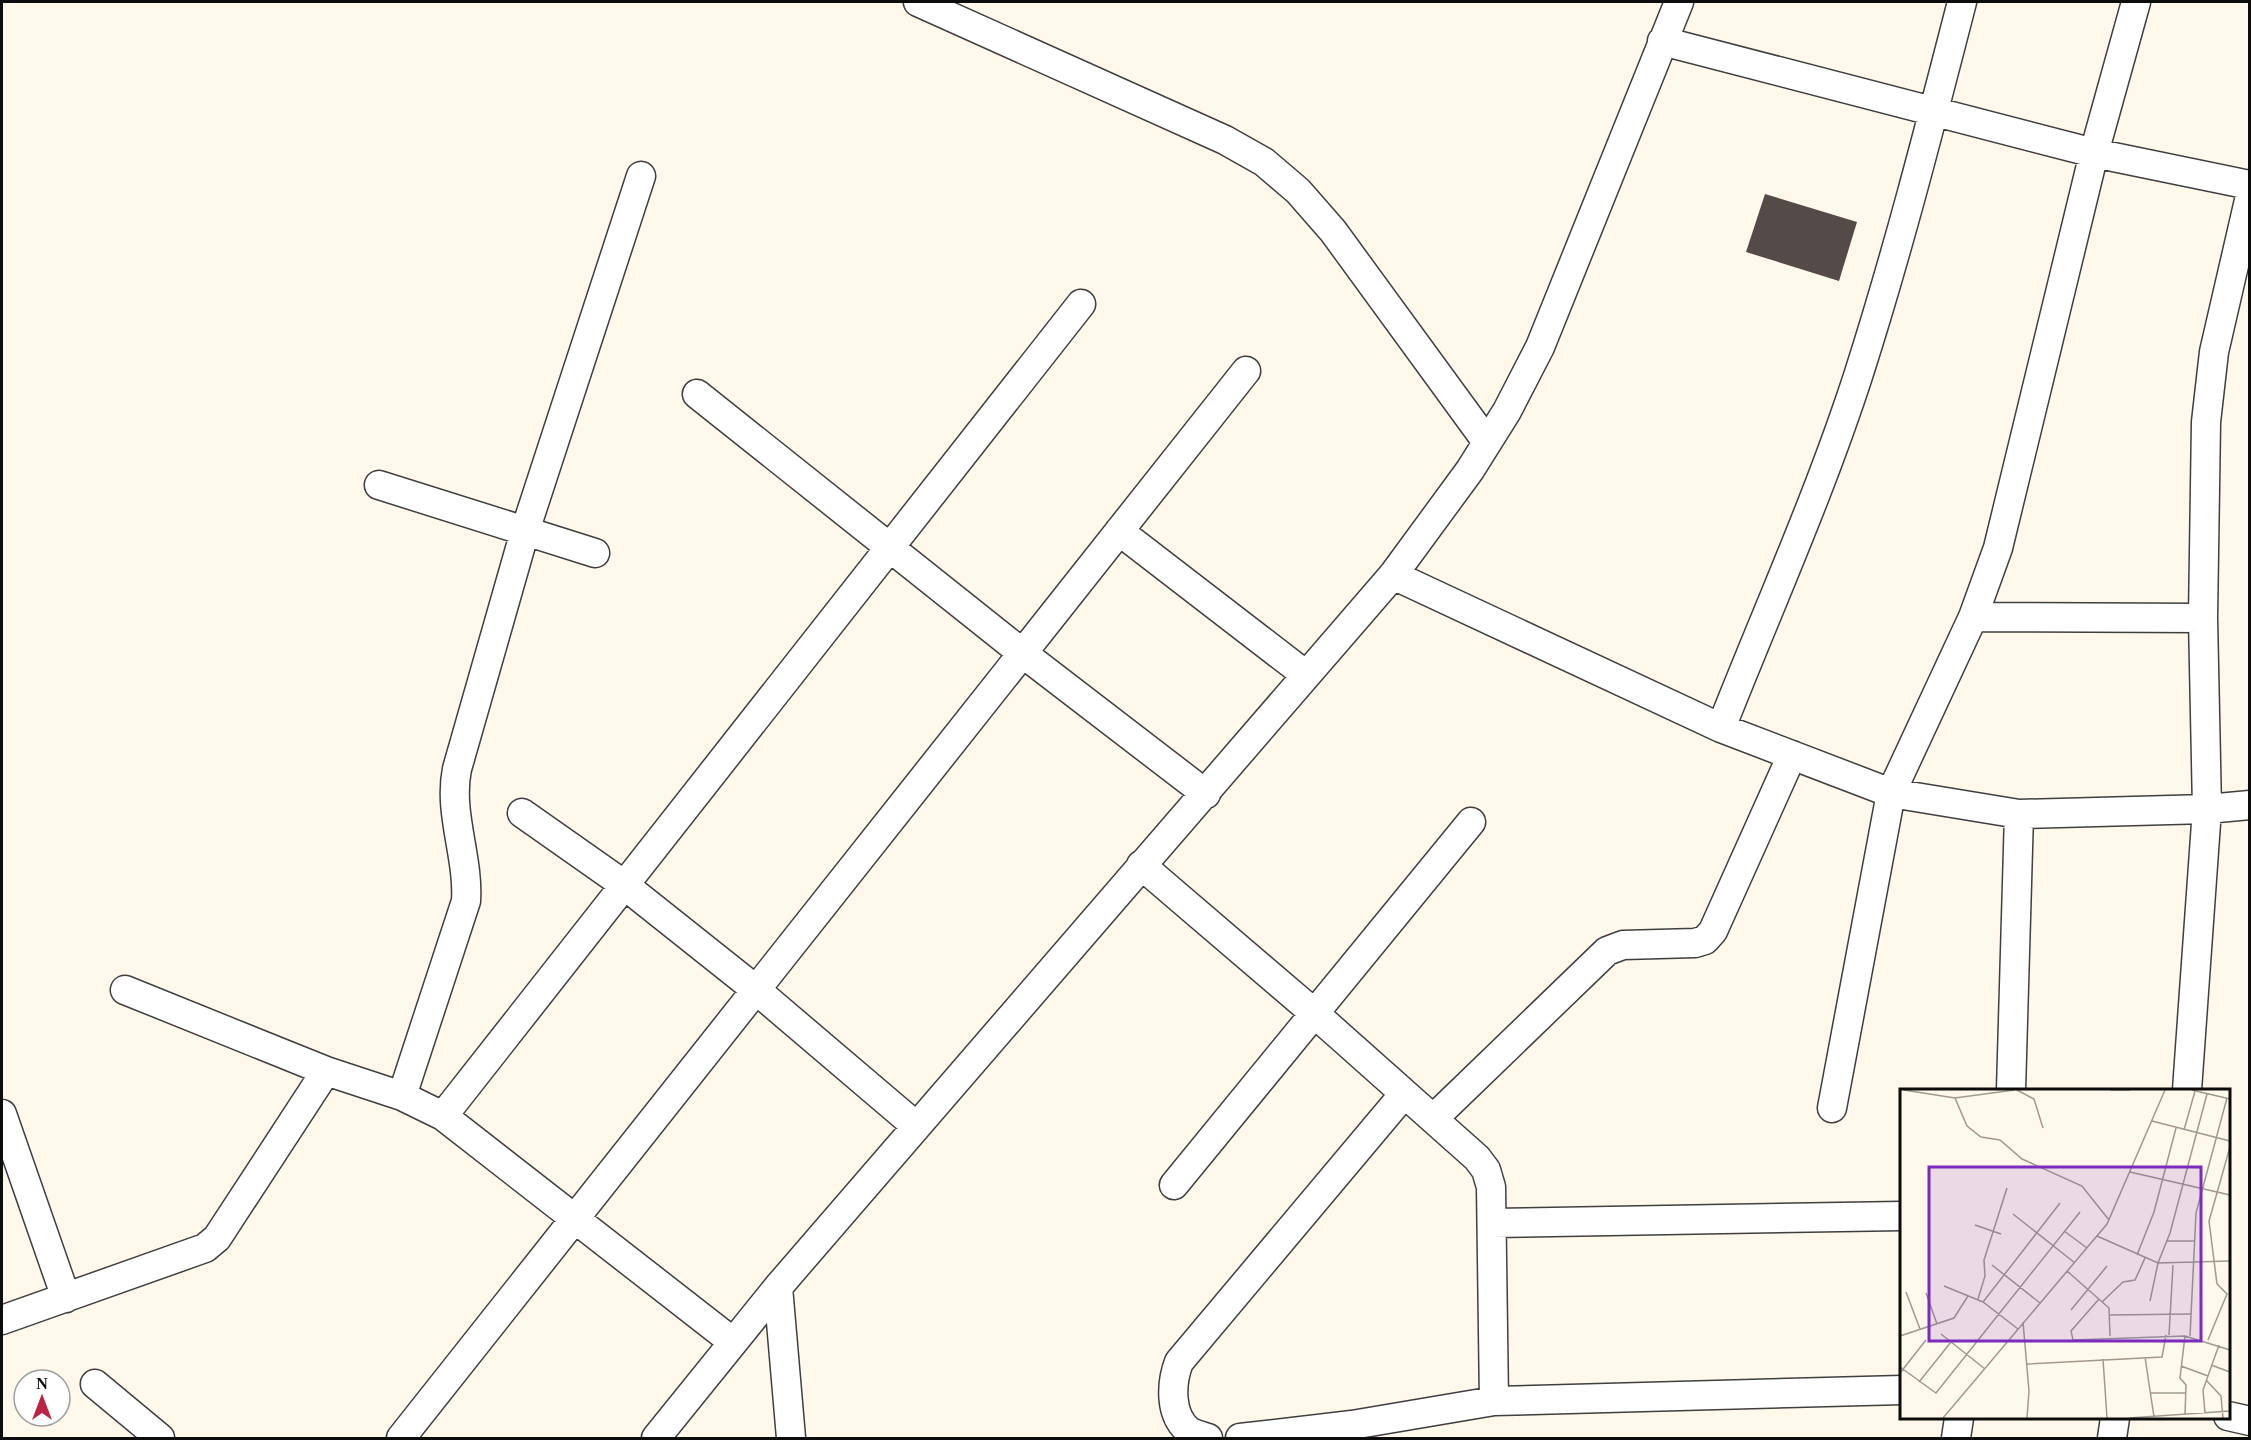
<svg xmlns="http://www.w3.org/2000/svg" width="2251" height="1440" viewBox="0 0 2251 1440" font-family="Georgia,serif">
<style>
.building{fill:#544b48}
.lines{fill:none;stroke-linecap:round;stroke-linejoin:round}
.minor-casing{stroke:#3f3f3f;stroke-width:31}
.minor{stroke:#fff;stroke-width:28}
.inset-road{fill:none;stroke:#9e9a92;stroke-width:1.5}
.view{fill:#7b2cbf;fill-opacity:0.15;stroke:#7b2cbf;stroke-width:3}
.inset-edge{fill:none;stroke:#0c0c0c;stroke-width:3}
</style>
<rect width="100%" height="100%" fill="#fff8eb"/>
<path class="building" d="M1765 194 1857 222 1839 281 1746 252Z"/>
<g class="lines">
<g class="minor-casing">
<path id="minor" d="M918 2 1225 140 1264 162 1298 191 1333 231 1487 442
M1662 41 2094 153 2250 185
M697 394 1021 652 1206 794
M379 485 595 553
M1119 531 1306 675
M1393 575 1721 728 1891 793 2019 814 2207 809 2250 805
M1973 617 2203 618
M1721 728C1767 611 1820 494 1859 373 1898 251 1930 126 1962 2
M522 813 623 884 755 989 916 1126
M1141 865 1314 1013 1477 1158 1486 1170 1491 1187 1494 1401
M125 990 326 1071 402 1096 443 1116 733 1342
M2011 1090 2019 814
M2187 1090 2207 809 2203 618 2206 422 2214 352 2250 196
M402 1096 466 901C469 857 448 813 457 769L525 531 641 176
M1832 1108 1891 793 1973 617 1998 548 2094 153 2136 2
M2 1114 66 1298
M443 1116 1081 304
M1433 1119 1607 951 1623 945 1695 943 1705 940 1713 931 1792 755
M1174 1185 1471 822
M1492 1223 1902 1216
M778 1287 791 1438
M2 1320 205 1248 217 1238 326 1071
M95 1384 160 1438
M2228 1416 2250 1421
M401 1438 1246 371
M656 1438 778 1287 1393 575 1470 470 1507 411 1540 347 1679 2
M1208 1438C1202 1436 1194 1434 1189 1431 1169 1415 1171 1383 1179 1362L1404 1094
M1240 1438 1352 1425 1494 1401 1902 1390
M1956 1438 1959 1418
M2112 1438 2115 1418"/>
</g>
<use href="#minor" class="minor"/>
</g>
<g transform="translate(1900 1089)">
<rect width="330" height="330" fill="#fff8eb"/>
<path class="inset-road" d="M4 1 55 9 114 1M117 1 134 10 143 39M211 1H230M292 1 330 10M55 9 67 37 81 48 100 51 122 70 182 97 209 131M252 32 330 52M284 41 295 2M230 83 330 106M113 125 175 174M75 136 101 145M164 142 187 159M197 147 258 174 330 172M267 152H295M237 166 254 123 276 39M92 176 140 214M167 182 209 219 210 247M44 197 83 213 118 240M6 203 20 240M26 204 37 235M78 210 85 187 84 171 107 99M199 210 171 242 173 251 285 247 330 261M250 212 258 174 270 144 307 5M83 213 160 114M202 213 223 193 235 191 245 169M171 221 207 177M209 226 292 225M123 233 129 302 127 329M41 245 85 280M269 246 273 176M0 247 54 229 68 207M285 247 280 289 286 296 285 326M290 247 296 124 327 9M308 251 327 205 317 195 309 132 330 58M245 268 254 328M203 270 207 329M127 275 262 268 266 246M311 276 330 283M281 277 308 287M0 278 36 304 180 123M0 284 26 251M306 291 321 307 323 329M19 293 51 253M250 304H286M305 324 303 301 319 256M43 329 207 135 265 1M229 329 330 322"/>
<path class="view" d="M29 78H301V252H29Z"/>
<rect width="330" height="330" class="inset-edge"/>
</g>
<rect width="2251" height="1440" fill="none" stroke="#0c0c0c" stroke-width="6"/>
<g transform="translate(42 1398)"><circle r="28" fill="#ffffff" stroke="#9e9e9e" stroke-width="1.5"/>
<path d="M0-4.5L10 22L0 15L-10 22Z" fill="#bb2543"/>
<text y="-9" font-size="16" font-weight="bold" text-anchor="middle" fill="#0c0c0c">N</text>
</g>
</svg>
